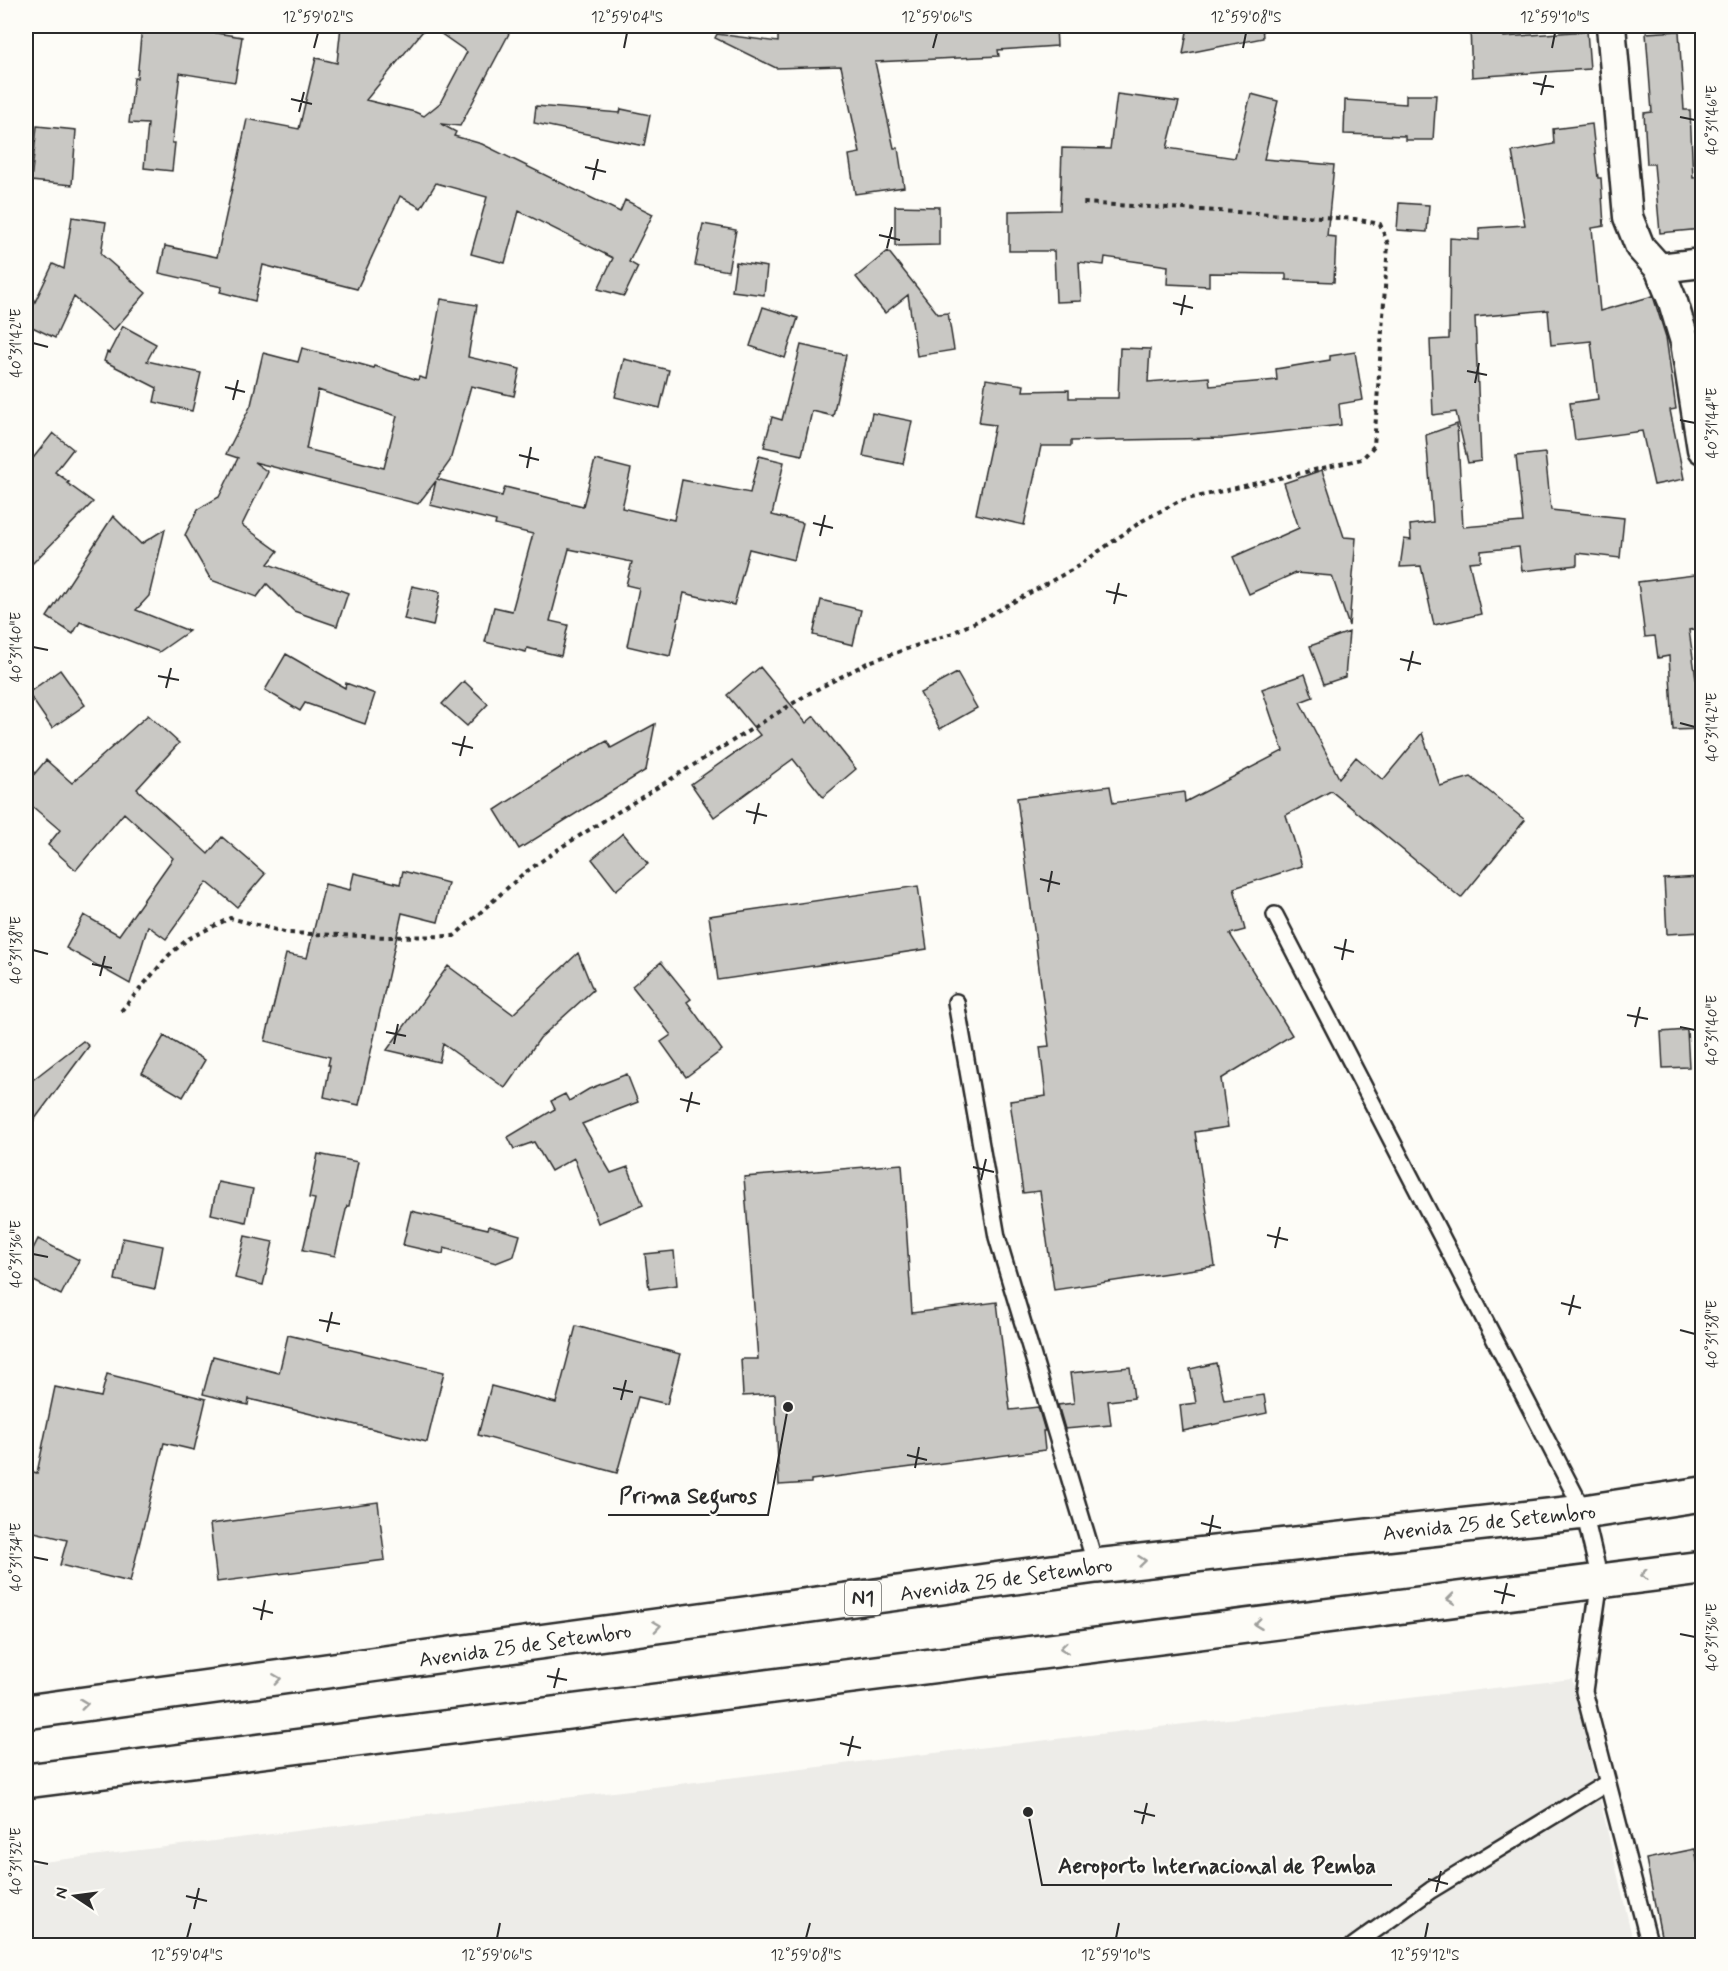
<svg xmlns="http://www.w3.org/2000/svg" width="1728" height="1971" viewBox="0 0 1728 1971" font-family="Mynerve,sans-serif">
<style>
.built{fill:#edece8}
.building{fill:#c9c8c4;stroke:#2b2b2b;stroke-width:1.5;fill-rule:evenodd}
.lines{fill:none;stroke-linecap:round;stroke-linejoin:round}
.service-casing{stroke:#2b2b2b;stroke-width:20}
.minor-casing{stroke:#2b2b2b;stroke-width:33}
.trunk-casing{stroke:#2b2b2b;stroke-width:38}
.path{stroke:#2b2b2b;stroke-width:4;stroke-dasharray:4.5 4.5;stroke-linecap:butt}
.service{stroke:#fdfcf7;stroke-width:15}
.minor{stroke:#fdfcf7;stroke-width:28}
.trunk{stroke:#fdfcf7;stroke-width:33}
.oneway{stroke:#9e9e9b}
.ticks{fill:none;stroke:#2b2b2b;stroke-width:2}
.labels{text-anchor:middle;stroke-width:4.5;stroke-linejoin:round;paint-order:stroke}
.shield{fill:#fdfcf7;stroke:#6a6a68;stroke-width:1.5}
.shield-label{font-size:20px;font-weight:bold;fill:#2b2b2b}
.street-label{font-size:21px;fill:#2b2b2b;stroke:#fdfcf7}
.leader{fill:none;stroke:#2b2b2b;stroke-width:2}
.callout-dot{fill:#2b2b2b;stroke:#fdfcf7;stroke-width:2}
.callout-label{font-size:22px;text-anchor:middle;font-weight:bold;fill:#2b2b2b;stroke:#fdfcf7;stroke-width:4.5;stroke-linejoin:round;paint-order:stroke}
.neatline{fill:none;stroke:#2b2b2b;stroke-width:2}
.ticks-label{font-size:15px;text-anchor:middle;fill:#2b2b2b}
</style>
<rect width="100%" height="100%" fill="#fdfcf7"/>
<filter id="ink" filterUnits="userSpaceOnUse"><feTurbulence type="fractalNoise" baseFrequency=".0167" numOctaves="2"/><feDisplacementMap in="SourceGraphic" scale="12" xChannelSelector="R" yChannelSelector="G"/><feConvolveMatrix kernelMatrix="1 2 1 2 8 2 1 2 1" color-interpolation-filters="sRGB"/></filter>
<g filter="url(#ink)">
<path class="built" d="M1572 1679 1634 1945H26V1864L892 1758Z"/>
<path class="building" d="M142 26H184L183 28 242 37 235 82 180 73 172 143H175L172 171 144 168 148 124 129 123 134 78H137Z
M341 26H427L366 100 415 112 424 116 440 103 467 52 430 26H513L460 126 441 124 456 132 454 136 482 144 620 212 625 200 653 214 629 262 638 267 624 296 598 289 613 258 519 211 505 263 471 254 487 197 436 183 421 208 400 196 357 289 263 265 255 301 220 292 222 287 159 273 165 246 217 257 247 119 299 129 316 58 337 63Z
M778 26H819V27L1056 26 1057 46 998 50 999 56 875 62 894 148H898L904 187 855 194 849 155 860 153 841 66 776 68 715 38 717 34 778 42Z
M1188 26H1262L1263 38 1183 54Z
M1504 26V37L1587 31 1590 69 1472 77 1470 28Z
M1679 31 1684 110H1690L1693 178 1702 177V229L1660 233 1654 164H1647L1644 113 1652 112 1646 33Z
M1117 94 1179 102 1167 148 1235 158 1251 94 1278 101 1264 159 1334 165 1327 236 1336 237 1334 282 1286 280V274L1209 273V286L1167 284 1168 266 1105 257 1104 265 1079 262 1081 301 1056 302 1054 251H1009V211L1060 210 1062 148 1110 149Z
M1406 95H1436L1433 140H1405V136L1344 134 1345 100 1406 104Z
M536 106 620 113 621 109 650 115 644 146 534 123Z
M1592 124 1598 178H1601L1604 226 1592 228 1600 311 1653 296 1666 337 1676 409 1670 410 1684 479 1654 485 1642 431 1575 440 1570 403 1598 399 1591 341 1551 345 1548 310 1475 317 1481 461 1468 463 1456 412 1433 415 1430 340 1449 339 1450 238 1479 240V228L1525 225 1512 152 1554 144 1553 129Z
M37 126 76 130 72 185 31 181Z
M1399 203 1429 205 1427 232 1397 230Z
M895 206 939 207V245L895 246Z
M72 217 106 222 101 254 146 293 113 331 74 297 55 338 26 324V321L53 264 64 269Z
M703 224 736 230 728 271 695 265Z
M888 251 938 314 948 313 954 350 917 356 908 295 885 313 856 277Z
M736 262 767 267 764 295 732 291Z
M441 299 477 305 468 357 520 369 514 396 471 386 450 461 437 479 502 496 505 487 583 506 595 460 631 469 622 508 674 520 682 480 750 493 759 456 784 462 772 515 803 523 794 560 749 549 734 605 684 593 670 656 627 646 639 588 626 585 632 562 569 549 550 621 568 625 561 656 527 648 526 652 485 642 494 607 512 611 533 534 495 525 496 521 430 505 436 481 418 504 254 462 268 472 242 525 278 551 268 564 348 593 337 626 294 611 267 584 257 597 211 580 185 535 198 509 219 497 238 458 226 454 251 405 263 353 298 362 302 348 374 368 375 366 418 380 419 377 426 379ZM318 390 397 416 384 468 306 449Z
M763 307 798 318 785 358 750 346Z
M123 326 156 344 147 361 201 373 192 411 154 402 157 388 104 361 107 352 109 353Z
M801 345 846 355 833 416 812 411 802 455 764 447 772 417 782 420Z
M1120 348 1150 349 1148 382 1209 377 1210 386 1277 380 1276 369 1330 360V356L1355 352 1363 400 1339 404 1341 425 1224 438 1071 441V446H1041L1024 525 976 514 995 425 979 423 986 379 1024 385 1023 391 1069 390V398H1118Z
M624 359 669 370 660 408 615 397Z
M872 413 912 421 903 464 863 456Z
M1457 424 1463 527 1523 522 1516 456 1545 453 1551 510 1624 518 1620 558 1577 553V565L1522 571 1519 547 1481 551V561L1469 562 1481 614 1434 625 1421 566 1400 567 1404 539 1411 540 1410 525 1433 522 1426 435Z
M53 433 73 449 55 472 69 482 67 483 93 502 26 570V467Z
M1322 470 1344 537 1356 538 1349 626 1332 576 1295 573 1249 594 1233 557 1299 528 1284 483Z
M113 516 141 544 165 529 149 596 136 610 189 631 159 652 80 622 73 634 47 617Z
M1702 574V628L1689 630 1696 679H1702V729L1673 730 1669 656 1658 658 1655 636 1645 637 1638 582Z
M412 586 440 592 433 626 404 619Z
M821 600 861 610 853 645 813 635Z
M1349 632 1345 677 1324 684 1310 646Z
M286 654 345 688 346 683 375 694 365 724 305 703 300 711 265 690Z
M760 667 806 723 814 716 856 769 823 797 793 759 714 817 691 784 760 735 727 695Z
M60 670 85 705 52 728 28 693Z
M957 673 977 708 940 729 920 693Z
M1305 674 1313 697 1300 702 1339 778 1356 757 1383 780 1422 733 1440 786 1471 777 1525 820 1461 898 1331 791 1286 815 1302 866 1234 888 1245 930 1230 934 1292 1035 1221 1079 1228 1127 1195 1132 1215 1266 1054 1290 1040 1191 1023 1193 1010 1101 1046 1096 1040 1047 1049 1046 1017 798 1110 786 1113 803 1184 792 1185 802 1283 751 1262 689Z
M464 681 488 704 467 726 442 704Z
M148 715 179 743 137 789 208 854 222 837 265 874 237 907 207 882 166 939 148 926 130 984 66 948 84 915 119 935 173 858 124 813 76 870 48 845 60 830 26 801V784L46 760 72 783Z
M655 724 646 770 519 849 495 810 569 762 607 741 611 748Z
M623 833 648 864 616 890 592 859Z
M403 871 448 883 438 922 402 913 359 1105 324 1097 330 1065H328L330 1057 265 1041 286 954 307 958 325 884 350 890 354 873 400 884Z
M1702 877V932L1667 934 1664 879Z
M918 886 927 949 718 980 709 916Z
M578 953 593 990 540 1038 505 1088 443 1044 439 1062 387 1050 448 966 513 1014Z
M661 962 691 999 687 1002 722 1050 686 1077 661 1042 671 1035 632 986Z
M1687 1030 1689 1067 1663 1068 1661 1032Z
M164 1036 205 1060 183 1097 142 1073Z
M83 1041 89 1046 26 1131V1085Z
M627 1074 638 1102 582 1124 611 1173 628 1167 643 1205 598 1223 574 1158 551 1171 534 1142 514 1149 508 1137 555 1109 551 1101 565 1094 569 1101 589 1089Z
M318 1154 358 1162 349 1206H347L335 1256 303 1250 315 1199 309 1198Z
M902 1164 912 1313 997 1302 1010 1410 1038 1407 1045 1431H1043L1045 1450 811 1480V1483L779 1485 775 1394 743 1396 741 1359H758L744 1177Z
M218 1182 253 1189 246 1222 211 1214Z
M411 1211 488 1229 489 1226 520 1235 514 1256 496 1263 444 1248 443 1254 403 1245Z
M245 1236 273 1242 263 1285 235 1278Z
M123 1238 163 1246 155 1289 115 1280Z
M38 1239 79 1260 61 1295 26 1277V1263Z
M674 1251 677 1285 649 1289 645 1254Z
M576 1326 680 1354 667 1404 638 1397 617 1473 478 1435 491 1386 556 1403Z
M288 1335 444 1372 427 1442 249 1399 248 1405 203 1394 213 1356 279 1373Z
M1216 1363 1224 1400 1264 1395 1267 1413 1183 1431 1180 1405 1196 1403 1190 1369Z
M1130 1367 1134 1398 1108 1401 1111 1425 1065 1429 1058 1405 1074 1403 1070 1373Z
M107 1374 206 1399 194 1450 164 1443 130 1582 60 1565 67 1540 26 1530V1470L37 1473 55 1387 101 1397Z
M378 1502 385 1560 217 1582 210 1524Z
M1695 1849 1702 1887V1946H1663L1646 1859Z"/>
<g class="lines">
<g class="service-casing">
<path id="service" d="M1275 915 1584 1512 1600 1580 1584 1691 1650 1946
M956 1002 997 1237 1096 1566
M1353 1946 1431 1890 1607 1783"/>
</g>
<g class="minor-casing">
<path id="minor" d="M1611 26 1628 217 1640 247 1659 268 1673 302 1685 342 1702 449
M1659 268 1702 263"/>
</g>
<g class="trunk-casing">
<path id="trunk" d="M26 1712 1096 1566 1584 1512 1702 1494
M26 1781 1702 1568"/>
</g>
<path class="path" d="M121 1011 169 955 188 939 230 918 288 933 388 937 454 936 523 874 563 846 808 694 869 662 950 634 984 618 1075 568 1142 521 1179 501 1362 459 1374 446 1388 244 1380 224 1355 219 1082 203"/>
<use href="#service" class="service"/>
<use href="#minor" class="minor"/>
<use href="#trunk" class="trunk"/>
</g>
<defs><path id="oneway-chevron" d="M-2-3.5L2.5 0L-2 3.5" fill="none" stroke-width="1.6" stroke-linecap="round" stroke-linejoin="round" transform="scale(1.5)"/></defs>
<g class="oneway">
<use href="#oneway-chevron" transform="translate(1142 1561) rotate(-6)"/>
<use href="#oneway-chevron" transform="translate(1644 1575) rotate(173)"/>
<use href="#oneway-chevron" transform="translate(1451 1599) rotate(173)"/>
<use href="#oneway-chevron" transform="translate(1258 1624) rotate(173)"/>
<use href="#oneway-chevron" transform="translate(657 1626) rotate(-8)"/>
<use href="#oneway-chevron" transform="translate(1064 1648) rotate(173)"/>
<use href="#oneway-chevron" transform="translate(277 1679) rotate(-8)"/>
<use href="#oneway-chevron" transform="translate(84 1704) rotate(-7)"/>
</g>
</g>
<path class="ticks" d="M314 48 318 33M624 48 627 33M933 48 937 33M1243 48 1246 33M1552 48 1555 33M1533 83 1554 87M1541 95 1546 75M291 99 312 104M299 112 304 92M1680 117 1695 120M585 167 606 172M593 180 598 159M879 235 900 240M887 248 892 227M1173 303 1193 308M1181 315 1185 295M33 343 48 347M1467 371 1487 375M1475 383 1479 363M225 387 245 392M233 400 238 380M1680 420 1695 423M519 455 539 460M527 468 531 447M813 523 833 528M820 536 825 515M1106 591 1127 596M1114 604 1119 583M33 647 48 650M1400 659 1421 664M1408 671 1413 651M158 676 179 680M166 688 171 668M1680 723 1695 727M452 743 473 748M460 756 465 736M746 811 767 816M754 824 759 803M1040 879 1060 884M1048 892 1052 871M1334 947 1354 952M33 950 48 954M1342 960 1346 939M92 964 112 968M100 976 105 956M1627 1015 1648 1019M1635 1027 1640 1007M1680 1027 1695 1030M386 1032 406 1036M394 1044 398 1024M680 1099 700 1104M687 1112 692 1092M973 1167 994 1172M981 1180 986 1159M1267 1235 1288 1240M1275 1248 1280 1227M33 1254 48 1257M1561 1303 1581 1308M1569 1315 1574 1295M319 1320 340 1324M1680 1330 1695 1334M327 1332 332 1312M613 1388 633 1392M621 1400 626 1380M907 1455 927 1460M915 1468 919 1447M1201 1523 1221 1528M1209 1536 1213 1515M33 1557 48 1560M1494 1591 1515 1596M1502 1604 1507 1583M253 1608 273 1613M261 1620 265 1600M1680 1634 1695 1637M547 1676 567 1680M554 1688 559 1668M840 1743 861 1748M848 1756 853 1736M1134 1811 1155 1816M1142 1824 1147 1803M33 1861 48 1864M1428 1879 1448 1884M1436 1892 1441 1871M186 1896 207 1901M194 1909 199 1888M187 1938 191 1923M497 1938 500 1923M806 1938 810 1923M1116 1938 1119 1923M1425 1938 1428 1923"/>
<g class="labels">
<rect class="shield" x="845" y="1581" width="36" height="34" rx="4.5"/>
<g class="shield-label">
<text x="863" y="1605">N1</text>
</g>
<g class="street-label">
<text transform="translate(1489 1522) rotate(-6)" y="7">Avenida 25 de Setembro</text>
<text transform="translate(1006 1579) rotate(-8)" y="7">Avenida 25 de Setembro</text>
<text transform="translate(525 1645) rotate(-8)" y="7">Avenida 25 de Setembro</text>
</g>
</g>
<path class="leader" d="M788 1407L768 1515H608M1028 1812L1042 1885H1392"/>
<g class="callout-dot">
<circle cx="788" cy="1407" r="6"/>
<circle cx="1028" cy="1812" r="6"/>
</g>
<g class="callout-label">
<text x="688" y="1503">Prima Seguros</text>
<text x="1217" y="1873">Aeroporto Internacional de Pemba</text>
</g>
<rect width="1728" height="1971" fill="none" stroke="#fdfcf7" stroke-width="66"/>
<g transform="translate(75 1896) rotate(283)" stroke="#fdfcf7" stroke-width="4.5" paint-order="stroke">
<path d="M0-4.5L10 22L0 15L-10 22Z" fill="#2b2b2b"/>
<text y="-9" font-size="16" font-weight="bold" text-anchor="middle" fill="#2b2b2b">N</text>
</g>
<rect x="33" y="33" width="1662" height="1905" class="neatline"/>
<g class="ticks-label">
<text x="318" y="22">12°59'02"S</text>
<text x="627" y="22">12°59'04"S</text>
<text x="937" y="22">12°59'06"S</text>
<text x="1246" y="22">12°59'08"S</text>
<text x="1555" y="22">12°59'10"S</text>
<text transform="translate(1712 120) rotate(-90)" y="5">40°31'46"E</text>
<text transform="translate(16 343) rotate(-90)" y="5">40°31'42"E</text>
<text transform="translate(1712 423) rotate(-90)" y="5">40°31'44"E</text>
<text transform="translate(16 647) rotate(-90)" y="5">40°31'40"E</text>
<text transform="translate(1712 727) rotate(-90)" y="5">40°31'42"E</text>
<text transform="translate(16 950) rotate(-90)" y="5">40°31'38"E</text>
<text transform="translate(1712 1030) rotate(-90)" y="5">40°31'40"E</text>
<text transform="translate(16 1254) rotate(-90)" y="5">40°31'36"E</text>
<text transform="translate(1712 1334) rotate(-90)" y="5">40°31'38"E</text>
<text transform="translate(16 1557) rotate(-90)" y="5">40°31'34"E</text>
<text transform="translate(1712 1637) rotate(-90)" y="5">40°31'36"E</text>
<text transform="translate(16 1861) rotate(-90)" y="5">40°31'32"E</text>
<text x="187" y="1960">12°59'04"S</text>
<text x="497" y="1960">12°59'06"S</text>
<text x="806" y="1960">12°59'08"S</text>
<text x="1116" y="1960">12°59'10"S</text>
<text x="1425" y="1960">12°59'12"S</text>
</g>
</svg>
